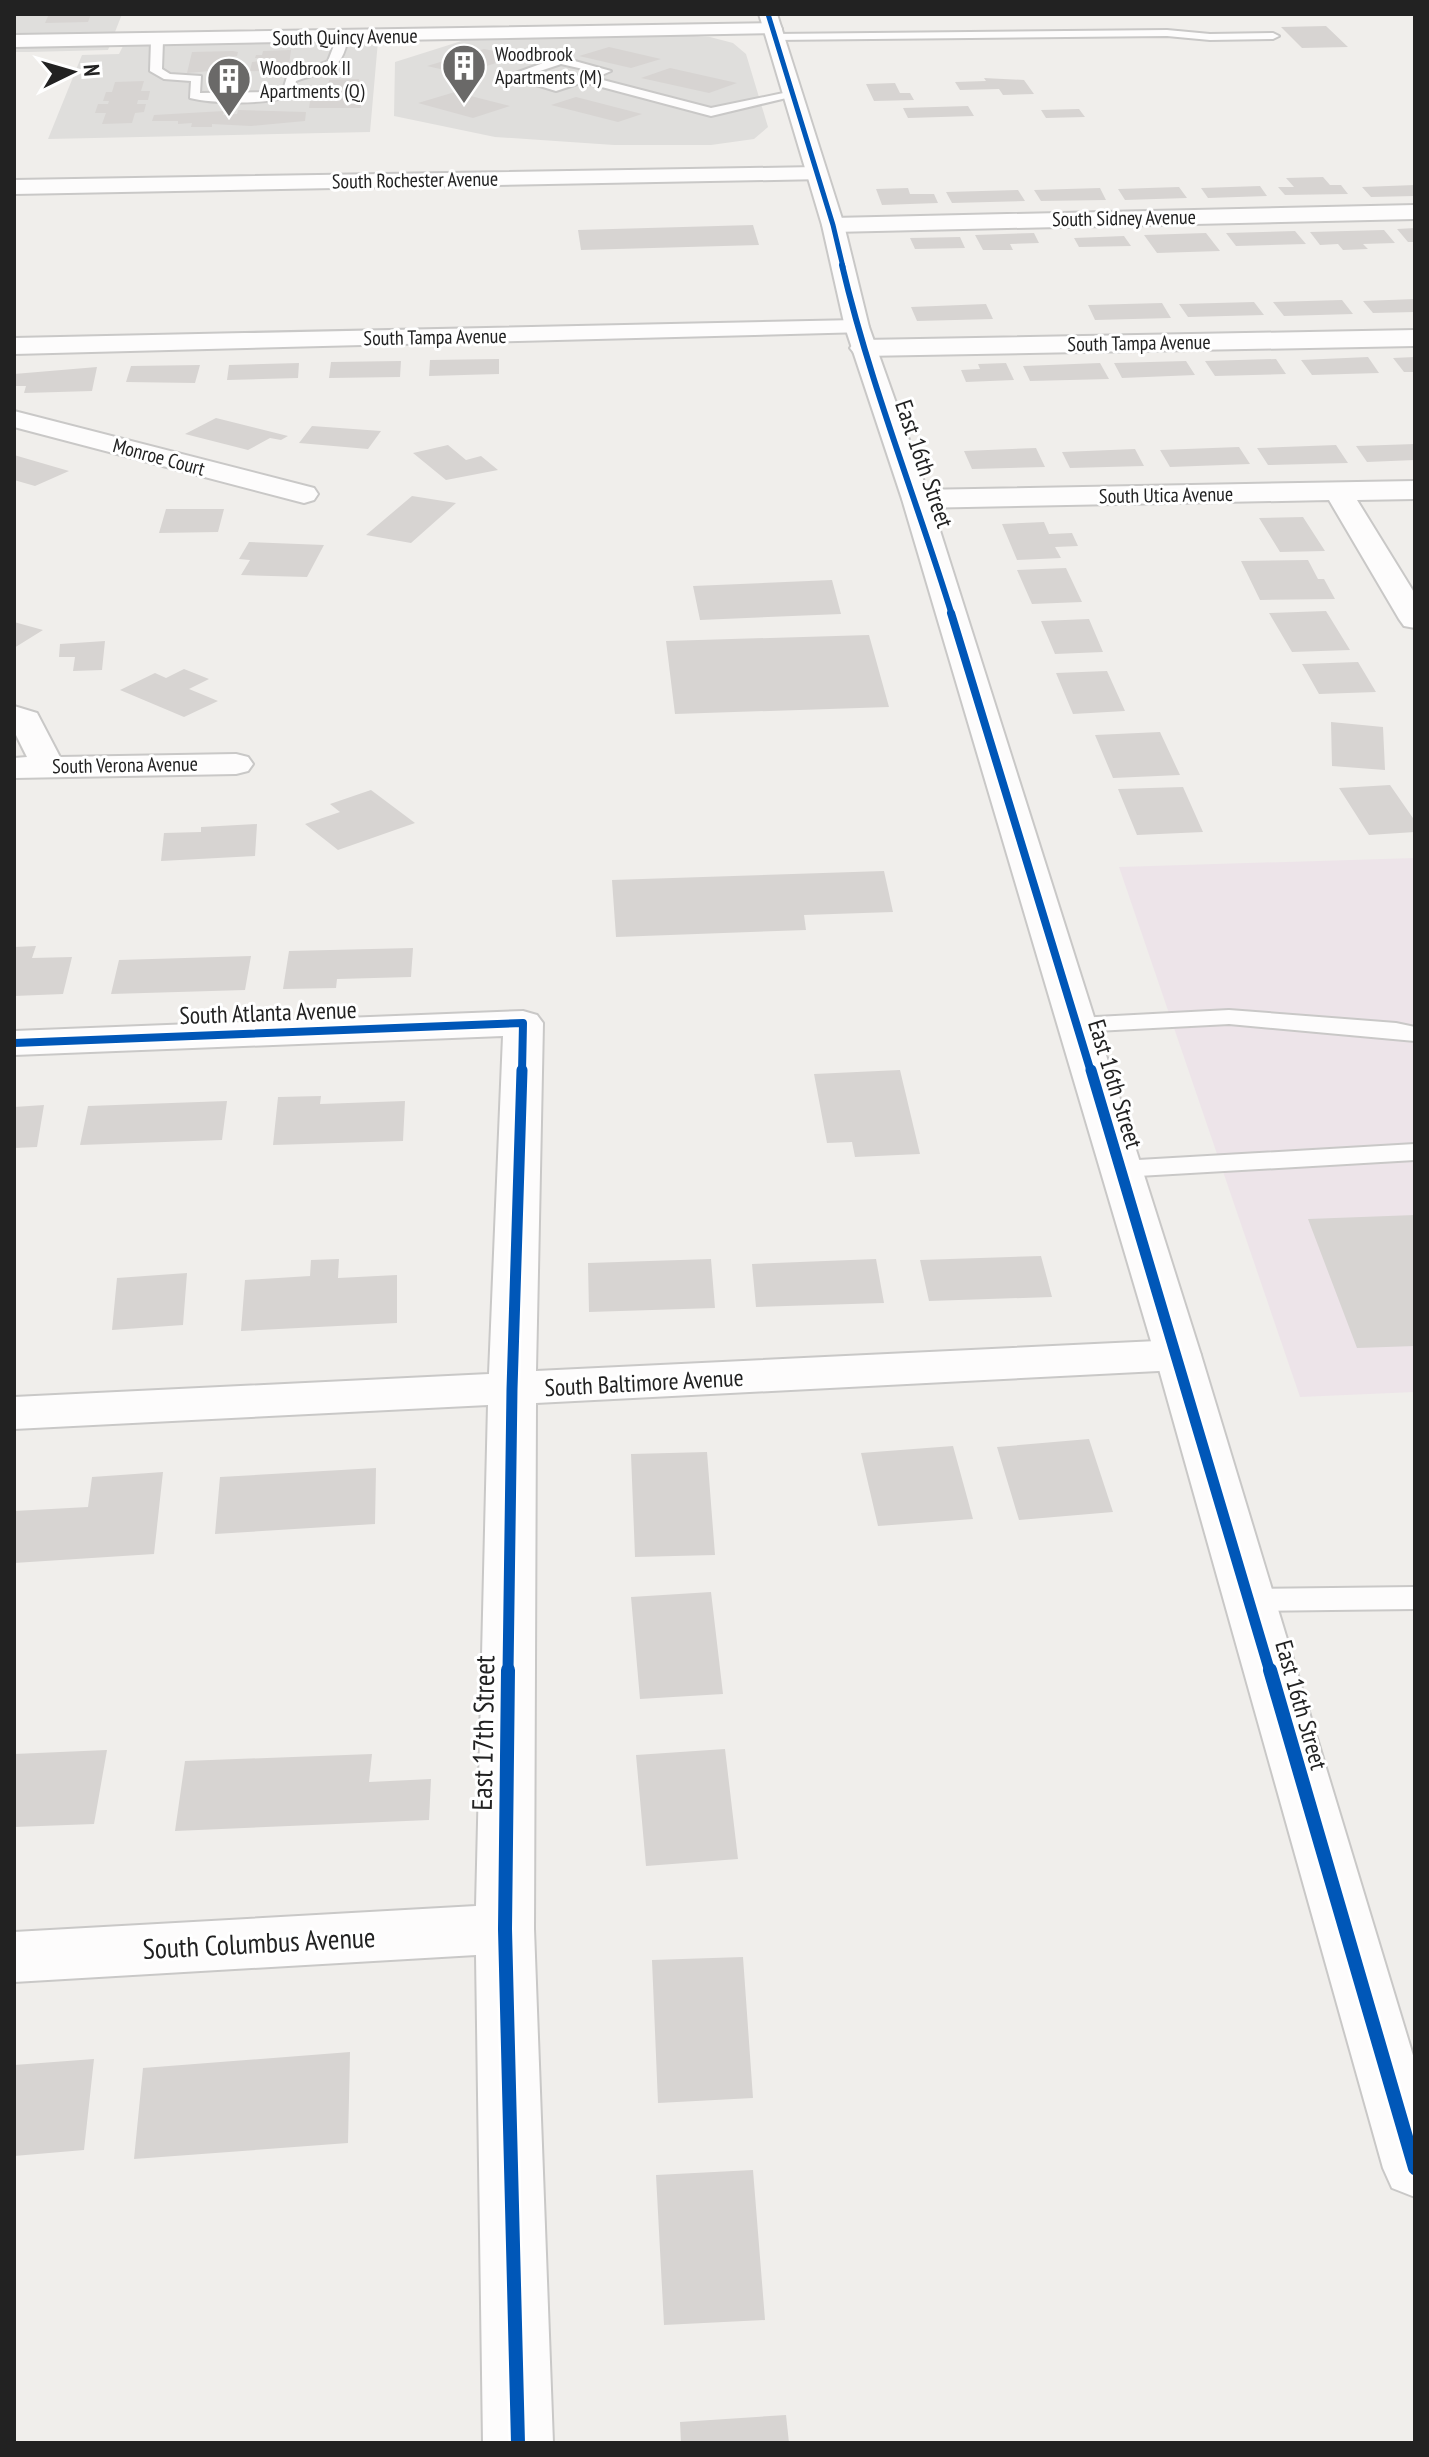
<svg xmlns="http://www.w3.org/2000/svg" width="1429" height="2457" viewBox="0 0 1429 2457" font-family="'PT Sans Narrow',sans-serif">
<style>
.residential{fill:#dfdedc}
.industrial{fill:#ede4e9}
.building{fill:#d7d4d2}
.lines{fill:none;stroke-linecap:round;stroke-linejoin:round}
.service-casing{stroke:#c9c8c7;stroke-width:4}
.minor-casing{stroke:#c9c8c7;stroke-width:4}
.tertiary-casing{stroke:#c9c8c7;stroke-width:4}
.service{fill:#fdfcfc;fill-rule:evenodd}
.minor{fill:#fdfcfc;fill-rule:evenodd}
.tertiary{fill:#fdfcfc;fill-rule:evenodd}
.cycleway-far4-casing{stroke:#fff;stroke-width:7}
.cycleway-far3-casing{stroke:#fff;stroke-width:9}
.cycleway-far2-casing{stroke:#fff;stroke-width:12}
.cycleway-far1-casing{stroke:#fff;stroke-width:16}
.cycleway-casing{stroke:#fff;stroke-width:19}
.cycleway-far4{stroke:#0057b8;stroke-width:5}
.cycleway-far3{stroke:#0057b8;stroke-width:6}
.cycleway-far2{stroke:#0057b8;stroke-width:8}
.cycleway-far1{stroke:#0057b8;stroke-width:11}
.cycleway{stroke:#0057b8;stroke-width:14}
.labels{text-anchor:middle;stroke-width:6;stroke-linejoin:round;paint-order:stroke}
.far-street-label{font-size:20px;fill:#222;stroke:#fff}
.far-poi-label{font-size:20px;fill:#222;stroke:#fff;text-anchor:start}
.street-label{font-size:24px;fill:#222;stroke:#fff}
.near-street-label{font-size:28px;fill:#222;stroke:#fff}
</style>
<rect width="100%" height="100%" fill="#f0eeeb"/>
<path class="residential" d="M14 14H122L108 50 29 52H14Z
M661 34 710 37 733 43 746 54 768 127 754 139 711 145H614L495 137 394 116 395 62 471 38Z
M378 41 370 132 48 139 82 55 119 54 123 46Z"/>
<path class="industrial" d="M1415 858V1392L1300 1397 1119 867Z"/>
<path class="building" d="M49 14H91L88 22 45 23Z
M1326 26 1348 47 1302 48 1281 27Z
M609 47 661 59 631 68 579 56Z
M484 49 518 56 462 74 427 66Z
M291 50 288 72 250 71 252 62 261 61V58H255L256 55H262L263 51Z
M233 51 238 52 237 56 228 57 227 62H236L234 69 187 73 192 52Z
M670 68 737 83 709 93 641 78Z
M984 78 1024 80 1034 94 1003 95 999 89 960 90 955 82 986 81Z
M359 79 358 87H365V96H352V100H361V108H309L310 101H327L328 97 315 98V89H328L329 80Z
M144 81 141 91H150L148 100H138L137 104H146L144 112 135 113 132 123 102 124 106 113H95L98 104H108L109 101H103L106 92H112L115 82Z
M895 83 900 93H910L914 100 874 101 866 84Z
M455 92 510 106 473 118 418 103Z
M576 97 642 114 618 122 551 105Z
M968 106 974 116 908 118 903 108Z
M1079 109 1085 117 1046 118 1041 110Z
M238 110 306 112 305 121 251 126 212 124V127H191L192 123 178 124V121H152L154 115 224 111 223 115 237 114Z
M1323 177 1330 185H1341L1348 194 1285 195 1278 187H1294L1286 178Z
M1415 185V196L1371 197 1362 187Z
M1260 186 1267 196 1208 198 1201 188Z
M1179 187 1187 198 1125 200 1118 189Z
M908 188 910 194H934L938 203 882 205 876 189Z
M1100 188 1106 200 1041 201 1034 190Z
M1018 190 1025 201 952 203 946 192Z
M753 225 759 245 581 250 578 230Z
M1415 228V242H1408L1397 229Z
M1384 230 1395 243 1363 244 1368 249 1343 250 1338 244 1320 245 1310 232Z
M1295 231 1306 244 1236 246 1226 233Z
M1034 233 1039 243 1010 244 1013 250H983L975 235Z
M1206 233 1220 251 1157 253 1144 235Z
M1124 236 1131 246 1079 247 1074 238Z
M960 237 965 248 915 249 910 238Z
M1415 299V312L1373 313 1363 301Z
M1342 300 1353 314 1284 316 1273 302Z
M1254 302 1264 315 1188 317 1179 304Z
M1162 303 1171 318 1095 320 1088 305Z
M986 304 993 319 917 321 911 307Z
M1368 357 1379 373 1312 375 1301 360Z
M1415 357V372H1404L1393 358Z
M499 359V374L429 376 430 360Z
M1276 359 1286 374 1215 376 1205 361Z
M401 361 400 377 329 378 331 362Z
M1186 361 1195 375 1122 378 1114 363Z
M299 363 298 378 227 380 229 365Z
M1006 363 1014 380 966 382 961 370 980 369 978 364Z
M1100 363 1109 379 1030 381 1023 366Z
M200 365 195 383 126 382 131 366Z
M97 367 92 391 24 393 26 386H14V374Z
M216 418 288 436 281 440 270 438 248 450 185 434Z
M312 426 381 431 368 449 299 443Z
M1415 444V460L1367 462 1356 446Z
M448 445 466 460 481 456 498 470 446 480 413 453Z
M1336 445 1348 463 1268 465 1257 448Z
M1239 447 1250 464 1170 467 1160 450Z
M1036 448 1045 467 972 469 964 451Z
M1135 449 1144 466 1070 468 1062 452Z
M14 455 69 471 35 486 14 480Z
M412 496 456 503 411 543 366 535Z
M166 509H224L218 532 159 533Z
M1303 517 1325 551 1280 552 1259 518Z
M1044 522 1049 534 1072 533 1078 546 1055 547 1061 558 1017 560 1002 524Z
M249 542 324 545 307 577 241 575 250 560 239 559Z
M1308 560 1318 579H1324L1335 599 1260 600 1241 561Z
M1066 568 1082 602 1032 604 1017 570Z
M832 580 841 614 700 620 693 586Z
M1326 611 1350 650 1292 652 1269 613Z
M1089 619 1103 652 1055 654 1041 621Z
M14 622 43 630 14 648Z
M869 635 889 707 675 714 666 641Z
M105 641 102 670 73 671 75 657H59L60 644Z
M1358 662 1376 692 1319 694 1302 664Z
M184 669 209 679 189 689 218 701 184 717 120 690 155 673 166 678Z
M1107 671 1125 711 1073 714 1056 673Z
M1331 722 1383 727 1385 770 1332 766Z
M1160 732 1180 775 1113 778 1095 735Z
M1390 785 1415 821V832L1369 835 1339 788Z
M1183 787 1203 832 1137 835 1118 789Z
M371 790 415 823 338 850 305 824 340 812 330 804Z
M257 824 255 856 161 861 164 833 201 832V827Z
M884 871 893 912 804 915 806 930 616 937 612 880Z
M36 946 32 958 72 957 63 994 14 996V947Z
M413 948 411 977 337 979 336 988 283 989 289 951Z
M251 956 245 990 111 994 119 960Z
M900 1070 920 1154 855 1157 852 1142 827 1143 814 1074Z
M321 1096 320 1104 405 1101 403 1141 273 1145 278 1097Z
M227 1101 222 1140 80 1145 88 1106Z
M44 1105 37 1147 14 1148V1107Z
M1415 1215V1346L1357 1348 1308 1219Z
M1041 1256 1052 1297 929 1301 920 1260Z
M339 1259 338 1278 397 1275V1323L241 1331 245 1280 310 1276 311 1260Z
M711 1259 715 1308 589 1312 588 1263Z
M876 1259 884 1303 756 1307 752 1264Z
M187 1273 183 1325 112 1330 117 1278Z
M1089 1439 1113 1512 1019 1520 997 1447Z
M953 1446 973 1519 878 1526 861 1453Z
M707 1452 715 1555 635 1557 631 1454Z
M376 1468 375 1524 215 1534 220 1477Z
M163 1472 154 1554 14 1563V1511L88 1507 92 1477Z
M711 1592 723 1694 640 1699 631 1597Z
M725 1749 738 1859 646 1866 636 1755Z
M107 1750 94 1824 14 1827V1754Z
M372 1754 369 1782 431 1779 429 1820 175 1831 185 1761Z
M743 1957 753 2098 658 2103 652 1960Z
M350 2052 348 2143 134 2159 143 2068Z
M94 2059 84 2150 14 2156V2065Z
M753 2170 765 2320 664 2325 656 2175Z
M786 2415 789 2443H681L680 2422Z"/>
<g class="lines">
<g class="service-casing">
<path id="service" d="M1167 30 1210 34 1273 33 1279 36 1273 39 1210 40 1167 36 775 40 769 37 775 34Z
M338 35 348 37C342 73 326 70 296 81L292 95C269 105 215 104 190 98L191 81 164 79 150 71 151 41 157 38 163 41 162 69 170 74 201 76 200 93 277 92 283 90 287 77 328 61Z
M560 57 611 71 595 78 711 108 793 91 799 95 711 116 583 82 556 91 507 76ZM561 64 592 71 555 83 525 76Z
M1229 1010 1396 1023 1415 1027V1041L1229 1024 1077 1032 1069 1030 1065 1025 1069 1020 1077 1018Z
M1415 1144V1160L1121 1177 1112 1174 1108 1169 1112 1164 1121 1161Z
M1415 1587V1609L1250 1611 1239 1608 1235 1600 1239 1592 1250 1589Z"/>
</g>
<g class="minor-casing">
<path id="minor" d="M773 23 780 25 782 29 780 33 14 47V35Z
M816 167 827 174 824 179 14 194V180Z
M1415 205V219L833 232 825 230 822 225 825 220 833 218Z
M857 320 866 322 869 327 866 332 14 354V338Z
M1415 330V346L863 356 854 353 850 348 854 343 863 340Z
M14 411 314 488 318 494 314 500 304 503 14 427Z
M1415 481V499L1357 500 1415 594V628L1404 626 1399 619 1329 500 916 508 906 505 902 499 906 493 916 490Z
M14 706 37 713 60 757 236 754 248 757 253 764 248 771 236 774 14 778V758L27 757 14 731Z
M523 1011 537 1015 543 1023 536 1371 1178 1340 1195 1344 1201 1355 1195 1366 1178 1370 536 1403 534 1929 553 2443H483L476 1955 14 1982V1932L476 1906 488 1405 14 1429V1397L489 1374 503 1036 14 1055V1031Z"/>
</g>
<g class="tertiary-casing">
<path id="tertiary" d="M759 14H777L844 225 869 327 930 499 1201 1355 1415 2062V2197L1392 2188 1383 2168 1155 1355 902 499 845 327 822 225Z"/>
</g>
<use href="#service" class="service"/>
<use href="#minor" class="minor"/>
<use href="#tertiary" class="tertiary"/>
<g class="cycleway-far4-casing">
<path id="cycleway-far4" d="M768 14 833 225 843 267"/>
</g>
<g class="cycleway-far3-casing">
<path id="cycleway-far3" d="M842 265C870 384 916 498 952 615"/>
</g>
<g class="cycleway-far2-casing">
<path id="cycleway-far2" d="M951 613 1091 1072
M14 1043 523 1023 522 1072"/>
</g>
<g class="cycleway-far1-casing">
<path id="cycleway-far1" d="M1091 1070 1270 1672
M508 1672 512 1389 522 1070"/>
</g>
<g class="cycleway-casing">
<path id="cycleway" d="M508 1670 505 1929 518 2443
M1270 1670 1415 2168"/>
</g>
<use href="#cycleway-far4" class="cycleway-far4"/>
<use href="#cycleway-far3" class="cycleway-far3"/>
<use href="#cycleway-far2" class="cycleway-far2"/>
<use href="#cycleway-far1" class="cycleway-far1"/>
<use href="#cycleway" class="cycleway"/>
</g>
<defs>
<g id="building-pin" transform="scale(2.3)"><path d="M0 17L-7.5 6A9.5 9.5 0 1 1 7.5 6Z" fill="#6a6968" stroke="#fff"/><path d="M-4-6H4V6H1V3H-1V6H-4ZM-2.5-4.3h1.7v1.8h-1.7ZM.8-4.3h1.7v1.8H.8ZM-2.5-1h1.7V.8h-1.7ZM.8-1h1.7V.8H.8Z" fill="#fff"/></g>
</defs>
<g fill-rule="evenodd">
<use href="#building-pin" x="464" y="66"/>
<use href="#building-pin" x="229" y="79"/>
</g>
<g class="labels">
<g class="far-street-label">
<text transform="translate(345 37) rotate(-1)" y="7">South Quincy Avenue</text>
<text transform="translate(415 180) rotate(-1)" y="7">South Rochester Avenue</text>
<text transform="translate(1124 218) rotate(-1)" y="7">South Sidney Avenue</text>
<text transform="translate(435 337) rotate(-1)" y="7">South Tampa Avenue</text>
<text transform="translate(1139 343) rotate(-1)" y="7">South Tampa Avenue</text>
<text transform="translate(159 457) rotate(15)" y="7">Monroe Court</text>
<text transform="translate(1166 495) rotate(-1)" y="7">South Utica Avenue</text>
<text transform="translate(125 765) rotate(-1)" y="7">South Verona Avenue</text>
</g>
<g class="far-poi-label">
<text x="495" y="61">Woodbrook<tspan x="495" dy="23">Apartments (M)</tspan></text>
<text x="260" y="75">Woodbrook II<tspan x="260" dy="23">Apartments (Q)</tspan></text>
</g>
<g class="street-label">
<text transform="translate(924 464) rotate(71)" y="8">East 16th Street</text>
<text transform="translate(268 1013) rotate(-2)" y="8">South Atlanta Avenue</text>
<text transform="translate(1115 1084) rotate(73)" y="8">East 16th Street</text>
<text transform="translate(644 1383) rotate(-3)" y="8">South Baltimore Avenue</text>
<text transform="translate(1301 1705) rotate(74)" y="8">East 16th Street</text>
</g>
<g class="near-street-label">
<text transform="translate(483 1733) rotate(-89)" y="10">East 17th Street</text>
<text transform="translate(259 1943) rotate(-3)" y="10">South Columbus Avenue</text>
</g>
</g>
<rect width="1429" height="2457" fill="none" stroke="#222222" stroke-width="32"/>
<g transform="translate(72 72) rotate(85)" stroke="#ffffff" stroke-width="6" paint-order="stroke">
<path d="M0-6L14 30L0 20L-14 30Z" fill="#222222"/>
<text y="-12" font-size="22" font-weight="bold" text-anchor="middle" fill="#222222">N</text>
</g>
</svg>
